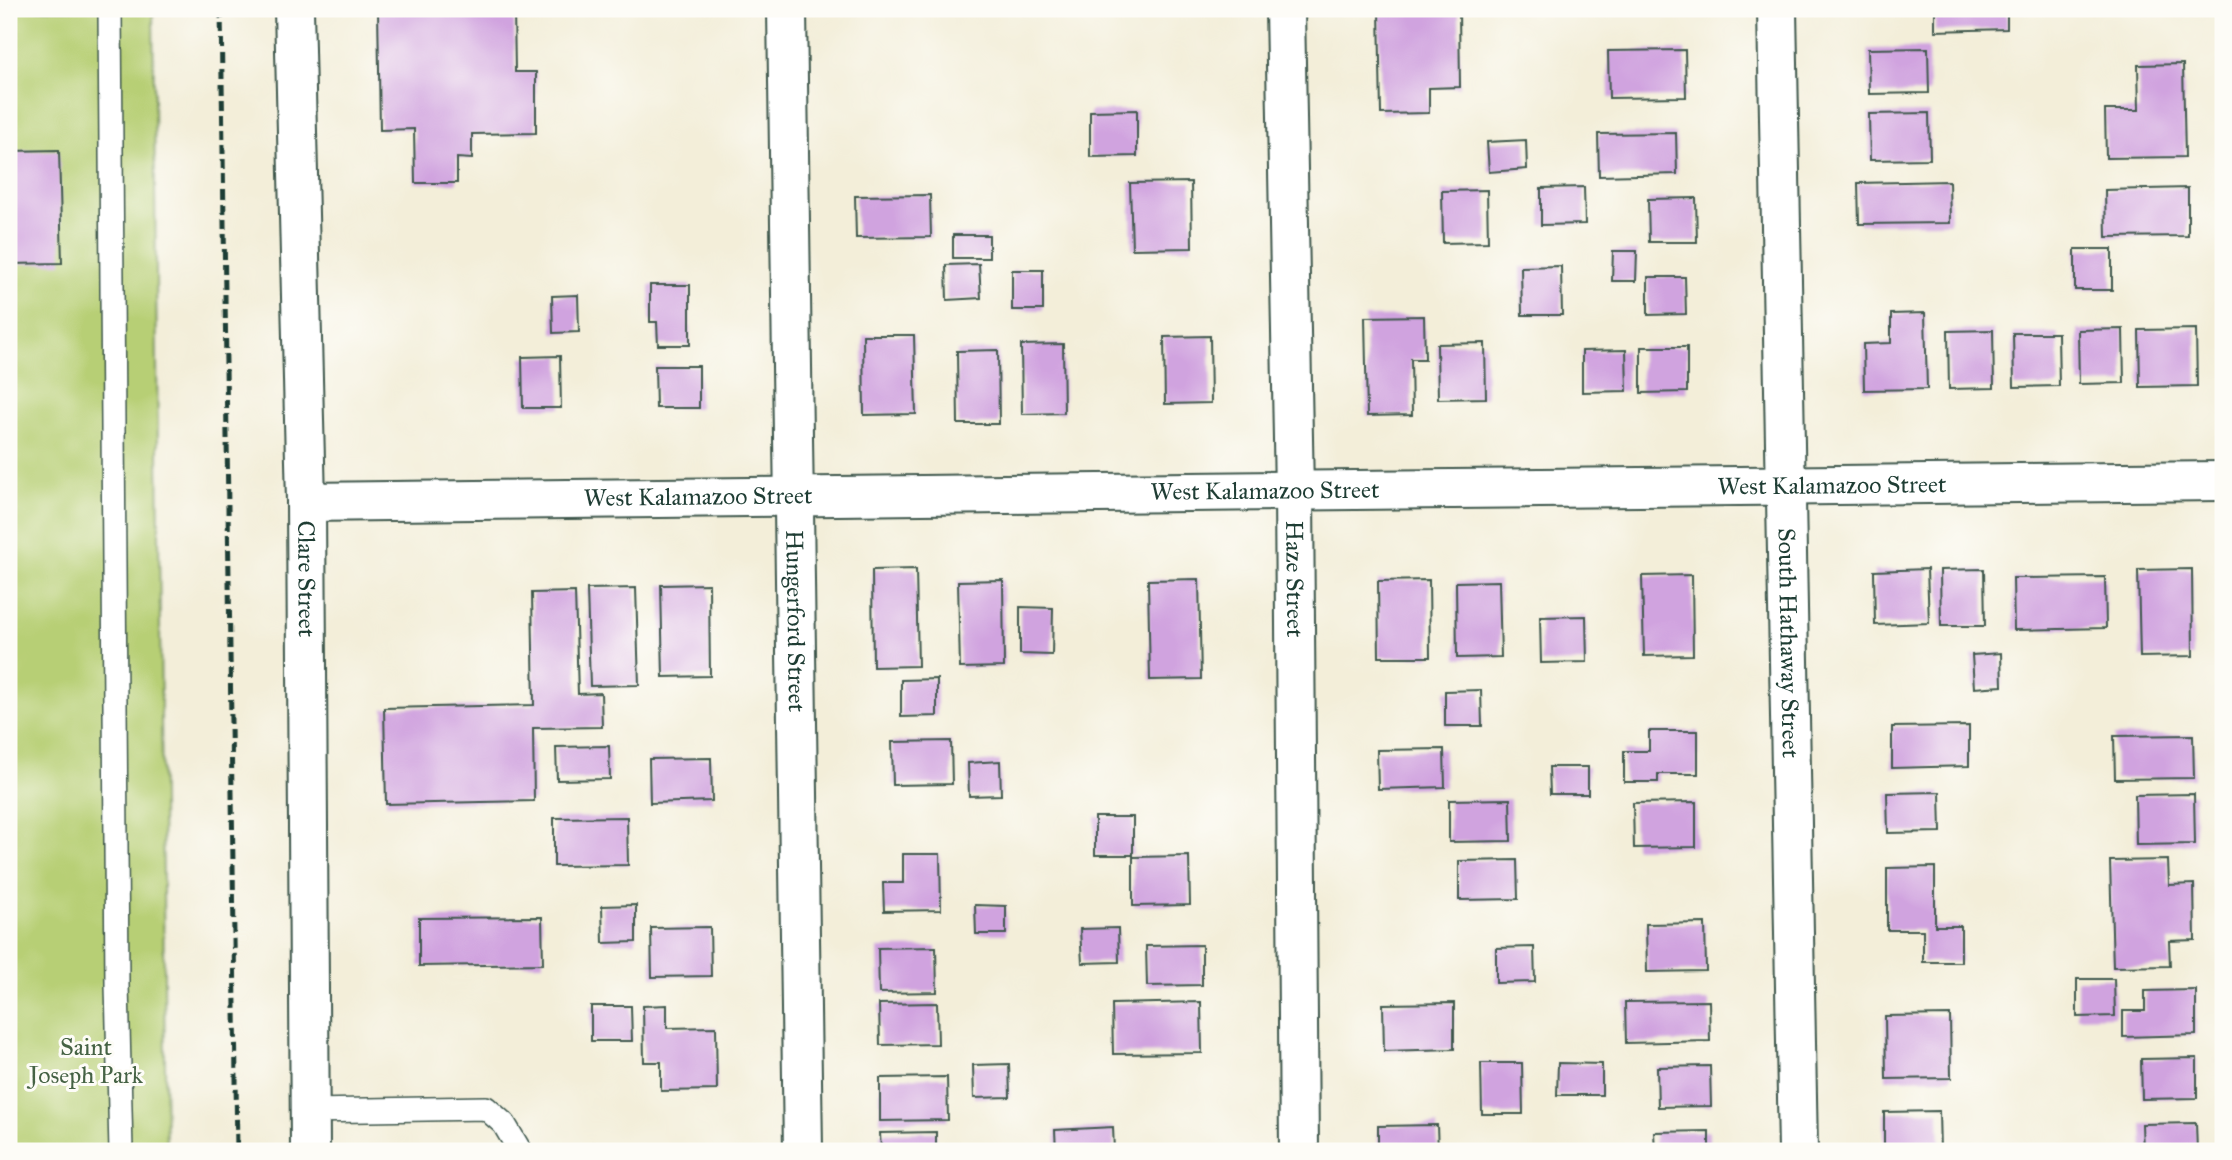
<svg xmlns="http://www.w3.org/2000/svg" width="2232" height="1160" viewBox="0 0 2232 1160" font-family="'IM FELL Great Primer',serif">
<style>
.green{fill:#b7cf74;stroke:#6b8654;stroke-width:2}
.building{fill:#d0a3df}
.lines{fill:none;stroke-linecap:round;stroke-linejoin:round}
.lane-casing{stroke:#3f584d;stroke-width:26}
.street-casing{stroke:#3f584d;stroke-width:42}
.secondary-casing{stroke:#3f584d;stroke-width:42}
.lane{stroke:#fff;stroke-width:23}
.street{stroke:#fff;stroke-width:38}
.secondary{stroke:#fff;stroke-width:38}
.rail{stroke:#1f3d34;stroke-width:5;stroke-dasharray:10 5;stroke-linecap:butt}
.labels{text-anchor:middle;stroke-width:6;stroke-linejoin:round;paint-order:stroke}
.street-label{font-size:24px;fill:#1f3d34;stroke:#fdfcf7}
.park-label{font-size:24px;fill:#456244;stroke:#fdfcf7}
</style>
<rect width="100%" height="100%" fill="#fdfcf7"/>
<filter id="ink" filterUnits="userSpaceOnUse"><feTurbulence type="fractalNoise" baseFrequency=".0143" numOctaves="2"/><feDisplacementMap in="SourceGraphic" scale="14" xChannelSelector="R" yChannelSelector="G"/><feConvolveMatrix kernelMatrix="1 2 1 2 8 2 1 2 1" color-interpolation-filters="sRGB"/></filter>
<filter id="wash" filterUnits="userSpaceOnUse"><feTurbulence type="fractalNoise" baseFrequency=".00686" numOctaves="4" result="noise"/><feDisplacementMap in="SourceGraphic" scale="28" xChannelSelector="R" yChannelSelector="G"/><feGaussianBlur stdDeviation="1.57" result="paint"/><feColorMatrix in="noise" values="0 0 0 0 0 0 0 0 0 0 0 0 0 0 0 0 0 1.4 0 .05"/><feComposite in="paint" operator="in"/></filter>
<g filter="url(#wash)">
<rect width="100%" height="100%" fill="#f3eed9"/>
<path class="green" d="M9 9H153L166 1151H9Z"/>
<g id="blocks">
<path class="building" d="M378 9H514L515 72H536V133L472 134V159L457 158V183H415L414 129 380 130Z
M1379 9H1459L1460 87 1429 88V113L1381 114Z
M1935 9H2007V29L1935 31Z
M1928 48 1929 93 1869 94 1868 49Z
M1685 50 1686 97 1609 98 1608 51Z
M2183 64 2185 157 2106 158 2105 110H2139L2138 65Z
M1137 110V156L1090 157V111Z
M1929 113 1930 159 1870 160 1869 114Z
M1676 133 1677 174 1599 176 1598 134Z
M1526 140 1527 169 1489 172 1487 142Z
M59 150 62 263 9 264V151Z
M1949 181 1950 223 1859 224 1858 183Z
M1191 182 1192 248 1132 249 1130 183Z
M1584 187 1585 224 1541 225V188Z
M2188 188V236L2106 237 2105 190Z
M1487 190 1488 242 1443 243 1442 191Z
M930 195 931 237 856 238 855 196Z
M1696 198 1697 242H1649L1648 199Z
M953 235H989V258H953Z
M2075 249H2112V290H2075Z
M1613 251H1637L1636 281H1612Z
M979 264 981 298 947 300 946 265Z
M1561 266 1562 315H1522L1521 267Z
M1012 270H1043V310H1012Z
M1648 277H1685L1686 314 1648 315Z
M650 285H690V345H658L657 322H650Z
M578 295 579 332 553 333 552 296Z
M1925 313 1927 389 1864 390 1863 344 1891 343V314Z
M1424 316 1425 359H1411L1412 415 1367 416 1365 317Z
M2123 329 2124 383 2079 384 2078 330Z
M2196 329 2197 386 2140 387 2139 330Z
M1993 330 1994 388 1949 389 1948 331Z
M2013 333H2058L2059 386 2014 387Z
M863 335H914L916 414 864 415Z
M1210 336 1211 403 1165 404 1164 337Z
M1485 343 1486 398 1438 399 1437 344Z
M1063 344 1064 413 1022 414 1021 345Z
M1641 347H1687V392L1641 393Z
M998 350 999 424H958L957 351Z
M1626 350 1627 391 1582 392V351Z
M560 356 561 408H523L522 357Z
M655 366H699V408H656Z
M916 569 918 666 873 667 872 570Z
M1927 569 1929 623 1875 625 1874 571Z
M1984 569 1985 626H1941L1940 570Z
M2192 569 2193 656 2140 657 2138 570Z
M1692 575 1693 655 1644 656 1642 576Z
M2105 577 2106 628 2014 630 2013 578Z
M1199 579 1201 679 1150 680 1148 580Z
M1003 580 1004 667 960 668 958 581Z
M1429 580 1430 657H1379L1378 581Z
M1499 581 1501 657 1457 658 1456 582Z
M709 584 710 676 663 677 661 585Z
M636 588 639 685 590 686 587 589Z
M575 592 578 694 601 693 602 727 533 728 534 801 386 804 384 708 534 705 532 593Z
M1020 607 1053 608 1052 655 1020 654Z
M1586 616 1587 662 1541 663 1540 617Z
M2001 653 2002 686 1974 688 1972 655Z
M937 679V716L901 717V680Z
M1481 690 1482 726H1445V691Z
M1969 726V766L1892 768V727Z
M1649 731H1698V774H1658V782H1624V751H1649Z
M2193 735 2194 778 2115 779 2114 736Z
M951 741 952 784 893 785 892 742Z
M609 746 610 779 557 780 556 747Z
M1444 749 1445 787 1378 789 1377 750Z
M711 758 712 801 650 803 649 759Z
M1000 761 1001 795 969 796 968 763Z
M1549 767H1588V794H1550Z
M1940 792 1941 832 1888 833 1887 793Z
M2194 794 2195 844 2136 845 2135 795Z
M1510 799 1511 841 1449 842V800Z
M1696 802V847L1634 848 1633 803Z
M627 817 628 865 554 866V818Z
M1095 817H1133V855H1095Z
M903 854H940L941 910 884 911 883 883H903Z
M1189 856 1190 905 1133 906V857Z
M1517 860 1518 899 1459 900V861Z
M2168 860 2169 885 2194 884 2195 940 2169 941 2170 966 2113 967 2110 861Z
M1935 867V926H1961V962H1923V930H1887V868Z
M636 905V942L603 943 602 906Z
M975 905 1006 906V934H976Z
M542 917 543 964 419 966V918Z
M1705 923 1706 971 1647 972 1646 924Z
M710 927 711 976 652 977 651 928Z
M1118 928 1119 962 1082 963 1080 929Z
M1202 945V985L1147 986 1146 946Z
M936 947 937 992 879 993 878 948Z
M1534 947 1535 982 1496 983V948Z
M2077 979H2114L2115 1016 2077 1017Z
M2196 990V1035L2123 1037V1011H2145V991Z
M1709 1001 1710 1041 1626 1043 1625 1002Z
M1201 1002 1202 1053 1113 1054 1112 1004Z
M937 1003 938 1044 880 1045 879 1004Z
M1454 1003V1049L1384 1051 1383 1004Z
M667 1005V1028L716 1027 717 1090 661 1091V1062H644L643 1006Z
M591 1006H631L632 1041H591Z
M1950 1015 1951 1078 1886 1079 1885 1016Z
M2197 1058V1098L2142 1099 2141 1059Z
M1481 1063H1522L1523 1114H1482Z
M1558 1063 1602 1064V1095H1557Z
M1009 1064 1010 1097 974 1098 973 1065Z
M1710 1066 1711 1106 1658 1107 1657 1067Z
M947 1077 948 1120 880 1121V1078Z
M1939 1111 1940 1151H1884V1112Z
M2196 1123 2197 1151H2143L2142 1124Z
M1437 1125 1438 1151H1378V1126Z
M1113 1127 1114 1151H1056L1055 1130Z
M1709 1131V1151H1655L1654 1132Z
M936 1132V1151H881L880 1133Z"/>
</g>
</g>
<g filter="url(#ink)">
<use href="#blocks" fill-opacity="0" stroke="#3f584d" stroke-width="2"/>
<g class="lines">
<g class="lane-casing">
<path id="lane" d="M110 9 117 984 121 1151
M309 1111 486 1108 504 1124 520 1151"/>
</g>
<g class="street-casing">
<g id="street">
<path id="s1" d="M787 9 803 1151"/>
<path id="s2" d="M1285 9 1294 492 1299 1151"/>
<path id="s3" d="M1777 9 1798 1151"/>
<path id="s4" d="M306 502C945 492 1584 489 2223 481"/>
</g>
</g>
<g class="secondary-casing">
<g id="secondary">
<path id="s5" d="M294 9 306 502 310 1151"/>
</g>
</g>
<use href="#lane" class="lane"/>
<use href="#street" class="street"/>
<use href="#secondary" class="secondary"/>
<path class="rail" d="M221 9 237 1151"/>
</g>
</g>
<g class="labels">
<g class="street-label">
<text dy="8" stroke="none"><textPath href="#s4" startOffset="1526">West Kalamazoo Street</textPath></text>
<text dy="8" stroke="none"><textPath href="#s4" startOffset="959">West Kalamazoo Street</textPath></text>
<text dy="8" stroke="none"><textPath href="#s4" startOffset="392">West Kalamazoo Street</textPath></text>
<text dy="8" stroke="none"><textPath href="#s5" startOffset="570">Clare Street</textPath></text>
<text dy="8" stroke="none"><textPath href="#s2" startOffset="570">Haze Street</textPath></text>
<text dy="8" stroke="none"><textPath href="#s1" startOffset="612">Hungerford Street</textPath></text>
<text dy="8" stroke="none"><textPath href="#s3" startOffset="634">South Hathaway Street</textPath></text>
</g>
<g class="park-label">
<text x="86" y="1055">Saint<tspan x="86" dy="28">Joseph Park</tspan></text>
</g>
</g>
<rect width="2232" height="1160" fill="none" stroke="#fdfcf7" stroke-width="35"/>
</svg>
